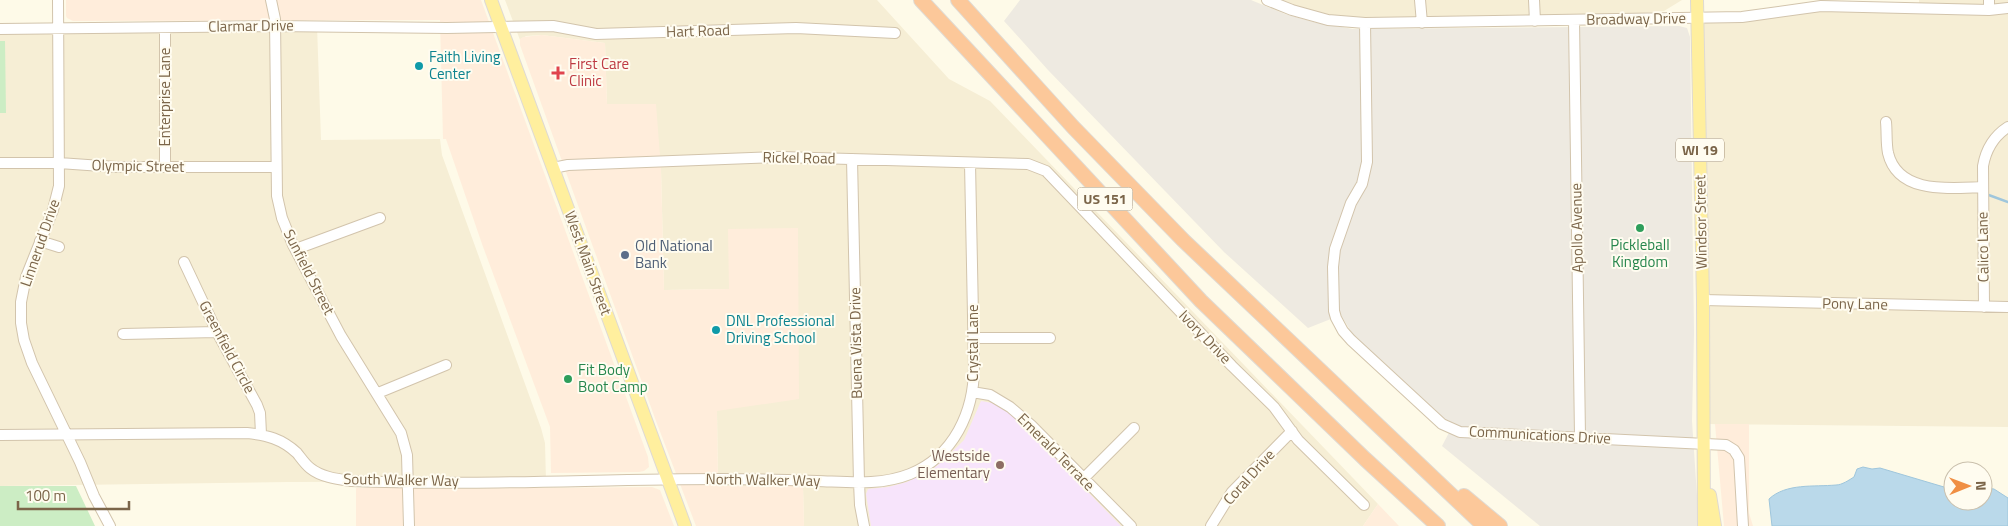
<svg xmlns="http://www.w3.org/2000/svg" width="2008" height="526" viewBox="0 0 2008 526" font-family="'Titillium Web',sans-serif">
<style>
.residential{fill:#f6eed5}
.commercial{fill:#ffeddb}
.industrial{fill:#eeeae1}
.education{fill:#f7e4fb}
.green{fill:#ccedc4}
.water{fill:#bad9ea;stroke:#9fc6dc}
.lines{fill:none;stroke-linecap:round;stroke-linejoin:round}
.stream{stroke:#9fc6dc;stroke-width:2.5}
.minor-casing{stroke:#d2c4ac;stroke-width:12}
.major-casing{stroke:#dfdad3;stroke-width:14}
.highway-casing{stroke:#dfdad3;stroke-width:16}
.minor{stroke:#fff;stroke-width:10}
.major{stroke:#ffef9e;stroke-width:12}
.highway{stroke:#fcc89a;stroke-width:14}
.culture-dot{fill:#0f9aa8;stroke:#fffcf0;stroke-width:2}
.health-dot{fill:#e0444e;stroke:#fffcf0;stroke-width:2}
.leisure-dot{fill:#2e9e5b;stroke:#fffcf0;stroke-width:2}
.service-dot{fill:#5c6f8a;stroke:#fffcf0;stroke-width:2}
.education-dot{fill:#8d6e63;stroke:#fffcf0;stroke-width:2}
.labels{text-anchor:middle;stroke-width:4;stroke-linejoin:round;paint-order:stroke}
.shield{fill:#fffcf0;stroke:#a3927b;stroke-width:1}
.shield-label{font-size:14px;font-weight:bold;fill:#7b6549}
.street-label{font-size:15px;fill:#7b6549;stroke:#fffcf0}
.culture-label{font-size:15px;fill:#0d838f;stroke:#fffcf0;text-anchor:start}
.health-label{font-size:15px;fill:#be3a42;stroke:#fffcf0;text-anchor:start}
.leisure-label{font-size:15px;fill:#27864d;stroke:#fffcf0}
.service-label{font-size:15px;fill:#4e5e75;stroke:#fffcf0;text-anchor:start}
.education-label{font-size:15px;fill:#785e54;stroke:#fffcf0;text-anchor:end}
</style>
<rect width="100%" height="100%" fill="#fefae8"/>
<path class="residential" d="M505 0H877L949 79 990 101 1378 504 1363 526H804L803 486H718L717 411 729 289 664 290 661 169 607 104 605 43 542 35 526 36 520 40Z
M1267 0H1682L1664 11 1574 20 1348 22Z
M1919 0H2008V427L1703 424 1697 18 1798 9 1919 8Z
M317 26 321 140 440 139 442 155 541 428 545 443 546 481 288 482 0 486V29Z"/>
<path class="commercial" d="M66 0H481L648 457 649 467 644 471 639 472 551 473 550 427 482 244 446 139H443L440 20 73 21 67 18 66 16Z
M542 35 605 43 607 104H656L661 169 664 290 729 289 728 229 798 228 799 399 717 411 718 486H803L804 526H696L656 421 520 45V39L523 37Z
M1715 424H1749V513L1753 526H1724Z
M382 487 440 489 652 487 660 490 674 526H356V488Z
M1378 504 1399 526H1363Z"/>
<path class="industrial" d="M1020 0H1251L1285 14 1313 22 1353 29 1679 26 1687 28 1690 37 1694 333 1692 421 1699 526H1540L1442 446 1453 425 1447 422 1353 335 1341 315 1308 328 1224 252 1048 70 1004 21Z"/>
<path class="education" d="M981 401 992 403 1012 414 1121 526H871L866 494 868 489 888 487 907 482 934 468 943 461 964 440Z"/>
<path class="green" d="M0 41H5L6 113H0Z
M0 486H76L95 526H0Z"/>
<path class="water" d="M1863 467 1872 469 1880 468 1944 487 1953 484V501H1983V488L1994 489 2008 498V526H1772L1769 499C1786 483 1814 487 1836 485 1842 485 1849 480 1854 477L1857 469Z"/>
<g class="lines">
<path class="stream" d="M1986 194 2008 202"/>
<g class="minor-casing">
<path id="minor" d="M58 0 59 186 53 210 26 277 21 302V323L24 340 32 363 80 462 94 496 110 526
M271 0 275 19 277 196 282 218 293 245 341 336 401 433 407 455 409 526
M1267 0 1292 10 1328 20 1365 23 1742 17 1821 6 1989 10 2008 8
M1420 0 1422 23
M1534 0 1535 21
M1989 10V0
M1574 20 1580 436
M1365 23 1367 162 1362 184 1351 203 1335 249 1333 267 1334 311 1336 318 1343 331 1351 340 1442 424 1460 432 1482 433 1726 445 1734 450 1739 458 1743 526
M165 28V167
M0 29 275 26 447 28 553 26 596 34 796 28 895 33
M1886 122C1887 132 1886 143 1888 153 1898 195 1951 188 1982 187
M852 159 859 482 860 505 864 526
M0 163H59L116 167H276
M553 168 568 165 780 157 1028 164 1046 171 1232 366 1274 407 1298 440 1364 505
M40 241 59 247
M296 249 380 218
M184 262 217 332 257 405 260 413 261 434
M1703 300 2008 307
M1984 307 1983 166C1986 149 1994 136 2008 127
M123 334 217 332
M974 338H1050
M972 392 990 395 1010 407 1031 425 1131 526
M378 393 446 365
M0 435 247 433C267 435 282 439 297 453 301 458 305 464 310 468 321 477 337 479 351 481 474 486 598 479 722 479 753 479 785 480 817 481 848 482 880 486 910 474 954 456 974 412 974 367L970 163
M1083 479 1134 428
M1211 526 1232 492 1292 431"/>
</g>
<g class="major-casing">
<path id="major" d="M491 0 685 526
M1697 0 1703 300 1704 526
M1710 495 1715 526"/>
</g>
<g class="highway-casing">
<path id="highway" d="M921 0 1201 301 1365 459 1438 526
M958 0 1073 127 1183 240 1484 526
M1464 496 1500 526"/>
</g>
<use href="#minor" class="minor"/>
<use href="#major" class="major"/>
<use href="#highway" class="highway"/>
</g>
<g class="culture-dot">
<circle cx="419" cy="66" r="5"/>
<circle cx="716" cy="330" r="5"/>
</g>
<path class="health-dot" d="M555.5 65.5h5v5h5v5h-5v5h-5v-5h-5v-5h5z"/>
<g class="leisure-dot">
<circle cx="1640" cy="228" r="5"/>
<circle cx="568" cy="379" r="5"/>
</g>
<circle class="service-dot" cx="625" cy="255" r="5"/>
<circle class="education-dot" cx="1000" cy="465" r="5"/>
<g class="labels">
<g class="shield">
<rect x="1676" y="138.5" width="48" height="23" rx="4"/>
<rect x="1077.5" y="187.5" width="55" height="23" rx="4"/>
</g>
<g class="shield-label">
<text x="1700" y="155">WI 19</text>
<text x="1105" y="204">US 151</text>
</g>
<g class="street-label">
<text transform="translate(1636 19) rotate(-1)" y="5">Broadway Drive</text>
<text transform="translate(251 26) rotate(-1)" y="5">Clarmar Drive</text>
<text transform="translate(698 31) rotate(-2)" y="5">Hart Road</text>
<text transform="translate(165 97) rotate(-90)" y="5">Enterprise Lane</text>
<text transform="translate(799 158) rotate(1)" y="5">Rickel Road</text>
<text transform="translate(138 166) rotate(1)" y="5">Olympic Street</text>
<text transform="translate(1701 222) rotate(-91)" y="5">Windsor Street</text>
<text transform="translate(1577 228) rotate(-91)" y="5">Apollo Avenue</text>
<text transform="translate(40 243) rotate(-71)" y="5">Linnerud Drive</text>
<text transform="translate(1983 247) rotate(-91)" y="5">Calico Lane</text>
<text transform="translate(588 263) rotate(70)" y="5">West Main Street</text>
<text transform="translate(309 272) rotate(63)" y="5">Sunfield Street</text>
<text transform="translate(1855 304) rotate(1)" y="5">Pony Lane</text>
<text transform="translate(1205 337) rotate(46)" y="5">Ivory Drive</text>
<text transform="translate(856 343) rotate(-91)" y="5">Buena Vista Drive</text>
<text transform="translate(973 343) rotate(-90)" y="5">Crystal Lane</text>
<text transform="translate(227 347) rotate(62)" y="5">Greenfield Circle</text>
<text transform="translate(1540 435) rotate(3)" y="5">Communications Drive</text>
<text transform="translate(1056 452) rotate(45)" y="5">Emerald Terrace</text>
<text transform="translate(1249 477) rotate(-48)" y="5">Coral Drive</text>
<text transform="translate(401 480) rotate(1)" y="5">South Walker Way</text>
<text transform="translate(763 480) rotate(1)" y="5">North Walker Way</text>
</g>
<g class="culture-label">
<text x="429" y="62">Faith Living<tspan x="429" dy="17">Center</tspan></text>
<text x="726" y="326">DNL Professional<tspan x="726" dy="17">Driving School</tspan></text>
</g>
<g class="health-label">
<text x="569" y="69">First Care<tspan x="569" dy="17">Clinic</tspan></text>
</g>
<g class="leisure-label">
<text x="1640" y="250">Pickleball<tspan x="1640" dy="17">Kingdom</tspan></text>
<text x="578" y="375" text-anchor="start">Fit Body<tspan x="578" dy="17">Boot Camp</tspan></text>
</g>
<g class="service-label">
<text x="635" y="251">Old National<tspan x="635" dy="17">Bank</tspan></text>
</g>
<g class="education-label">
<text x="990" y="461">Westside<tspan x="990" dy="17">Elementary</tspan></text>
</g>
</g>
<g transform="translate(1968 486) rotate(89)"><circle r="24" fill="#fffcf0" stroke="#cac0ad"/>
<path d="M0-4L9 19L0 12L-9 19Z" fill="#f08f44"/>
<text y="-8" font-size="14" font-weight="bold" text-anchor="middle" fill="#7b6549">N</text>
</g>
<path d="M18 501v8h111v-8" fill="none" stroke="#7b6549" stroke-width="2.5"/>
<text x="25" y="501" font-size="15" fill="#7b6549" stroke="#fffcf0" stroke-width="4" paint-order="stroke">100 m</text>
</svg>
